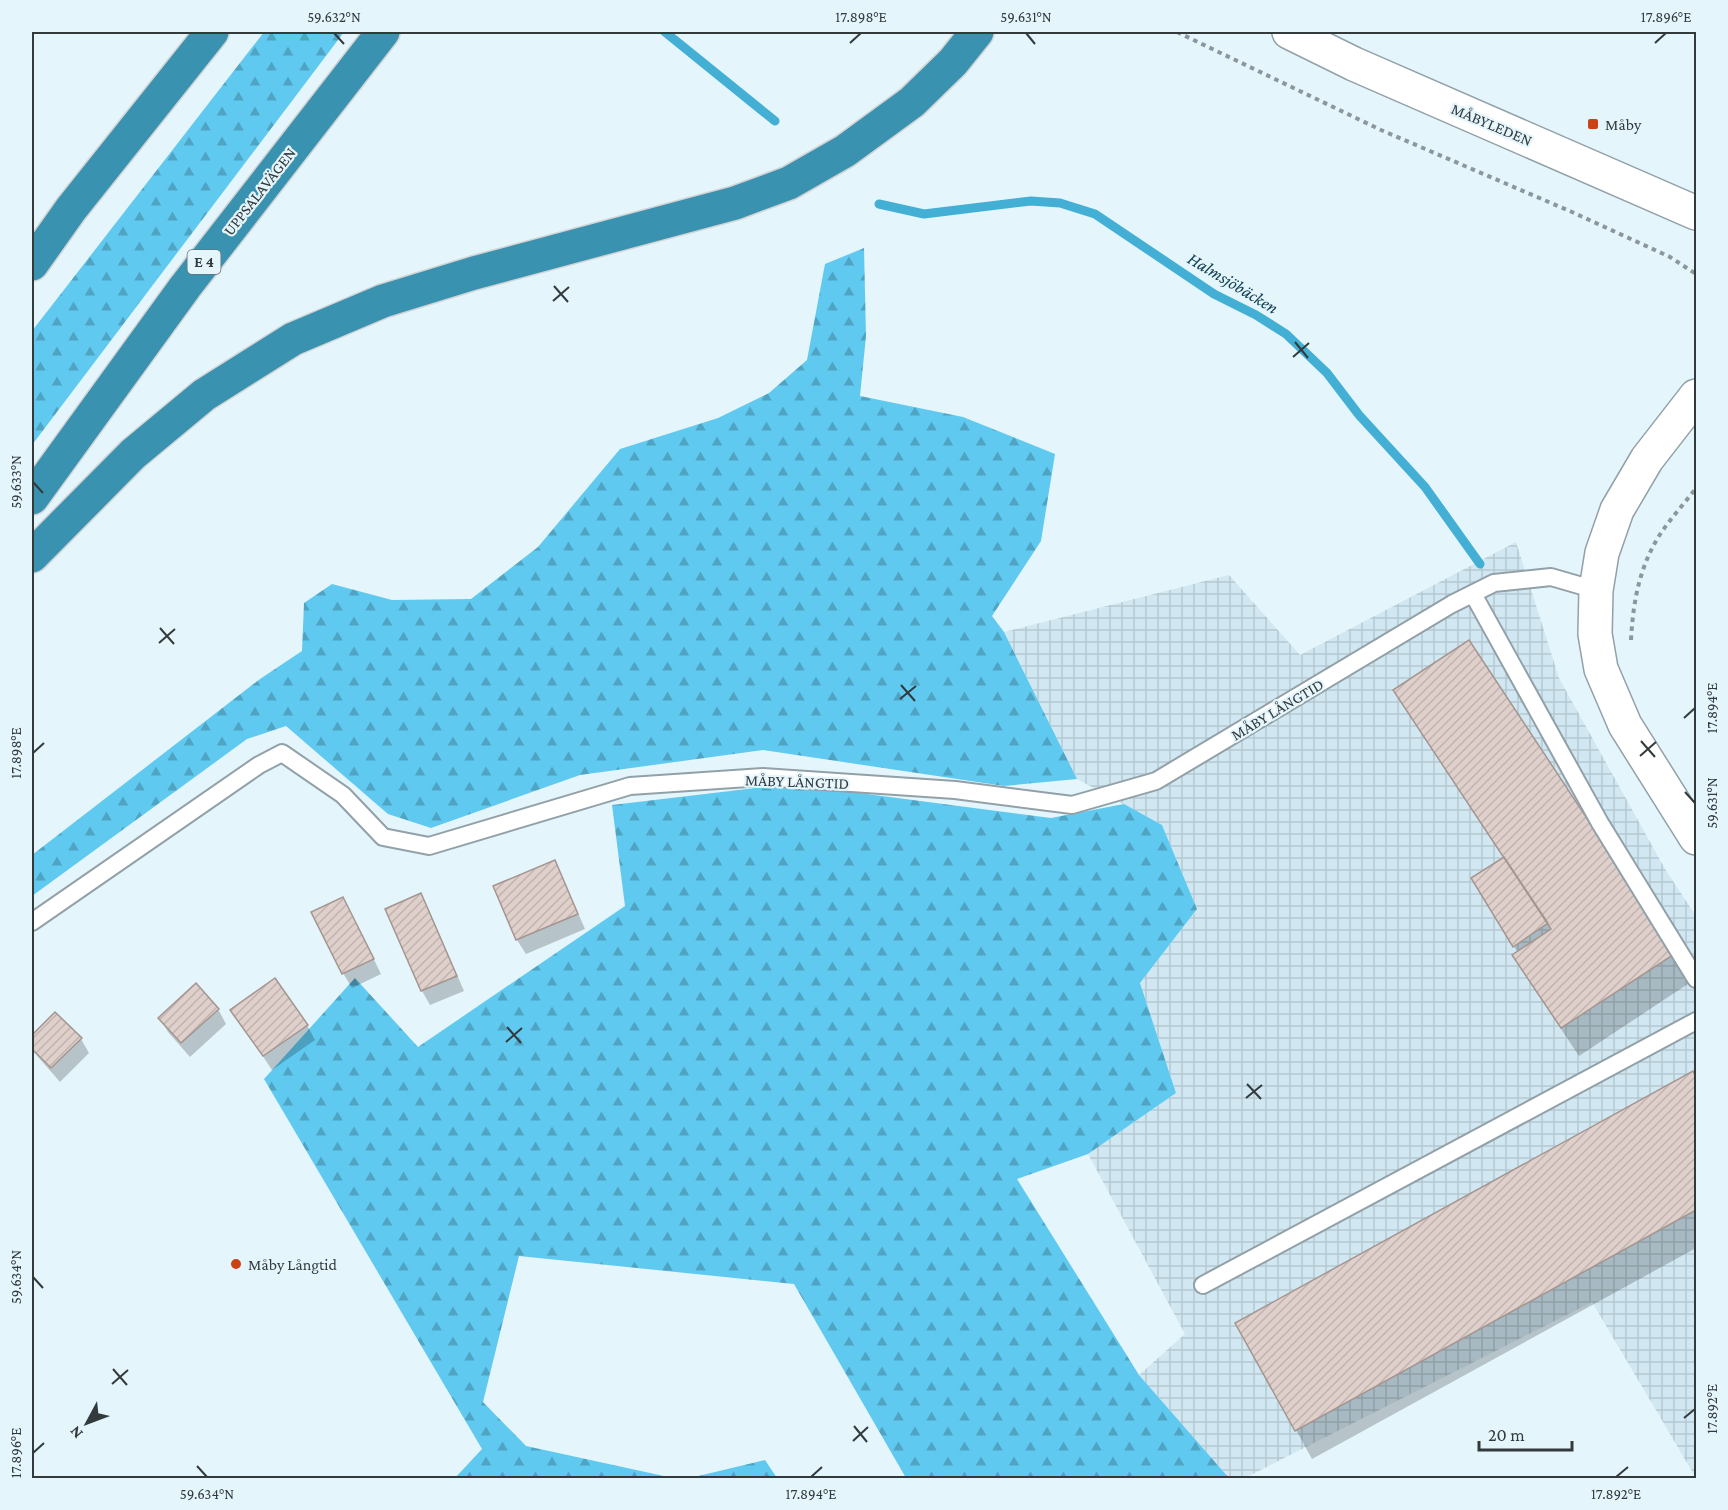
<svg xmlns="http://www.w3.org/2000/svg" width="1728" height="1510" viewBox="0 0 1728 1510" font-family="'Crimson Pro',serif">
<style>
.industrial{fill:url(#industrial-grid)}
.forest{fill:url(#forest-firs)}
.shadow{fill:#0003}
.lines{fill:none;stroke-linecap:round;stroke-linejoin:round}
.stream{stroke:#43afd4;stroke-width:9}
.building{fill:url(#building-hatch);stroke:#a49590;stroke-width:1.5}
.service-casing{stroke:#92a1a8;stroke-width:20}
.tertiary-casing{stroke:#92a1a8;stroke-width:36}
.secondary-casing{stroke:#92a1a8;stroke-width:36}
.motorway-casing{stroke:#d2d4d4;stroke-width:36}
.path{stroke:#8b979c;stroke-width:4;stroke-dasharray:4.5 4.5;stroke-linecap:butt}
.service{stroke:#fff;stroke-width:16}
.tertiary{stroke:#fff;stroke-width:33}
.secondary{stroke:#fff;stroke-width:33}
.motorway{stroke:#3a92b1;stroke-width:33}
.ticks{fill:none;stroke:#333a3c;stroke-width:2}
.poi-dot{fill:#ca4215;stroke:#e4f5fc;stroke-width:2}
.labels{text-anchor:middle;stroke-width:4.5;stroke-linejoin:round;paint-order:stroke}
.shield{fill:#e4f5fc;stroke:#687276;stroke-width:1.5}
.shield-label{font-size:15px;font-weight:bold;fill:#333a3c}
.street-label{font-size:16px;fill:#333a3c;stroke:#e4f5fc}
.poi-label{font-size:16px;fill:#333a3c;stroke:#e4f5fc;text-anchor:start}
.water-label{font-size:18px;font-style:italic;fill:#134151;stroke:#e4f5fc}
.neatline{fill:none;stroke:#333a3c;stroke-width:2}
.ticks-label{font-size:15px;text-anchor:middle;fill:#333a3c}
</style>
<defs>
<pattern id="industrial-grid" width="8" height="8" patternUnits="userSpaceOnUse" patternTransform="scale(1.5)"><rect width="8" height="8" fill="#d1e8f3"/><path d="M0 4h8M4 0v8" fill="none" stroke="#b4c8d1"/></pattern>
<pattern id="forest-firs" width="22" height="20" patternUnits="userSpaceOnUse" patternTransform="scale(1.5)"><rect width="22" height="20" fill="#60c9ef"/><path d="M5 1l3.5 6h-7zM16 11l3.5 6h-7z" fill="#50a4c3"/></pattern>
<pattern id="building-hatch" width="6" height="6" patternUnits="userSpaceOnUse" patternTransform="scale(1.5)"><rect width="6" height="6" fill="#e0d0cb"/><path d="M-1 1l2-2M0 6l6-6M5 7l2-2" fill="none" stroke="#c1b3af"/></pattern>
</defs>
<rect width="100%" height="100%" fill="#e4f5fc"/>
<path class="industrial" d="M1516 542 1559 678 1665 869 1696 916V1478L1592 1302 1245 1478H1229L1139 1375 1185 1334 1088 1154 1176 1093 1140 983 1197 909 1162 825 1077 779 1004 632 1229 575 1300 655Z"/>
<path class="forest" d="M264 32H344L32 445V331Z
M864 248 866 336 860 396 963 417 1055 454 1041 541 992 616 1004 632 1077 779 1004 786 763 750 580 775 431 828 388 814 286 726 247 739 32 896V855L260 679 302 651 304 603 332 584 392 600 471 599 538 547 620 449 718 418 769 393 807 360 825 264Z
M790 784 1051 818 1124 804 1162 825 1197 909 1140 983 1176 1093 1088 1154 1017 1179 1139 1375 1229 1478H906L794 1284 519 1256 483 1402 526 1446 673 1478H455L482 1449 264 1079 355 978 418 1047 625 906 612 805Z
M765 1460 777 1478H690Z"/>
<path class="shadow" d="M1469 642 1691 982 1579 1056 1531 984 1514 955 1518 953 1482 893 1504 859 1412 719 1395 691Z
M554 862 562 876 585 929 526 954 517 940 495 887Z
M421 895 429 910 464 991 430 1005 422 991 387 910Z
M351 913 381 974 352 988 343 973Z
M218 1009 226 1024 190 1057 168 1032 160 1018Z
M232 1010 307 1025 315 1040 272 1070Z
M55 1014 81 1039 89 1053 60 1082 32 1050V1037Z
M1692 1073 1696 1080V1248L1312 1459 1296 1430Z"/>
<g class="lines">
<path class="stream" d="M665 32 775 121
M879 204 924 214 1031 201 1060 203 1095 214 1214 294 1256 315 1286 334 1327 373 1359 415 1425 487 1480 564"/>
</g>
<path class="building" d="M1469 640 1676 953 1561 1028 1512 955 1551 929 1393 690Z
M1504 857 1548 923 1513 947 1471 878Z
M555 860 578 914 516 940 493 886Z
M421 893 457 976 421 991 385 909Z
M343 897 374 959 342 974 311 912Z
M275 978 308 1025 263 1056 230 1010Z
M196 983 219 1009 181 1043 158 1018Z
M55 1012 82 1038 51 1068 32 1049V1035Z
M1693 1071 1696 1078V1210L1295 1431 1235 1323Z"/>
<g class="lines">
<g class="service-casing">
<path id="service" d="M1473 594 1600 823 1696 979
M32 922 259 765 282 753 343 795 383 837 429 846 630 786 763 777 955 790 1072 805 1156 781 1452 604 1494 583 1551 577 1596 590
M1203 1285 1696 1021"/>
</g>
<g class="tertiary-casing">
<path id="tertiary" d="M1696 396 1647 459 1617 510 1602 553 1596 590 1595 634 1601 669 1625 725 1696 838"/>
</g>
<g class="secondary-casing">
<path id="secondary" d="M1289 32 1354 64 1696 213"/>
</g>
<g class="motorway-casing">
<path id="motorway" d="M32 264 71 209 212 32
M32 498 185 287 383 32
M32 556 133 454 204 395 293 339 383 301 474 273 735 203 789 183 845 151 912 102 953 62 977 32"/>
</g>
<path class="path" d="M1177 32 1381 130 1572 212 1670 257 1696 274
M1631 640C1633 603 1639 568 1659 536 1670 519 1684 504 1696 488"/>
<use href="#service" class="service"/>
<use href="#tertiary" class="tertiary"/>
<use href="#secondary" class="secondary"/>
<use href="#motorway" class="motorway"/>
</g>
<path class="ticks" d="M334 33 344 44M1026 33 1035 44M850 43 861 33M1655 43 1666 33M554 286 568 302M553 301 569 287M1295 342 1308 358M1293 357 1309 343M33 482 43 493M160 628 174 644M159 643 175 629M901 685 915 701M900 699 916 686M1684 718 1695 708M1641 741 1655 757M33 753 44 743M1640 756 1656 742M1685 792 1695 803M507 1027 521 1043M506 1042 522 1028M1247 1084 1261 1099M1246 1098 1262 1085M33 1277 43 1288M113 1369 127 1385M112 1384 128 1370M1684 1418 1695 1409M854 1426 867 1442M853 1441 868 1427M33 1453 44 1443M197 1466 207 1477M811 1477 822 1467M1616 1477 1628 1467"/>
<g class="poi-dot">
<rect x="1587" y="118" width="12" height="12" rx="3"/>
<circle cx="236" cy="1264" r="6"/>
</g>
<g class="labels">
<rect class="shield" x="187.5" y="250" width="33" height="24" rx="4.5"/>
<g class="shield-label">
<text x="204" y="267">E 4</text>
</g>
<g class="street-label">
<text transform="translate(1492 124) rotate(23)" y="6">MÅBYLEDEN</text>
<text transform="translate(259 191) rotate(-52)" y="6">UPPSALAVÄGEN</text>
<text transform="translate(1277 709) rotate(-31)" y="6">MÅBY LÅNGTID</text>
<text transform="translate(797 781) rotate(2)" y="6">MÅBY LÅNGTID</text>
</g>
<g class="poi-label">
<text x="1605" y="130">Måby</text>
<text x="248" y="1270">Måby Långtid</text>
</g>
<g class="water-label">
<text transform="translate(1233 283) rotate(31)" y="6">Halmsjöbäcken</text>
</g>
</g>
<rect width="1728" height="1510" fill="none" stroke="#e4f5fc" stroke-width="66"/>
<g transform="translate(87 1423) rotate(229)" stroke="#e4f5fc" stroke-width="4.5" paint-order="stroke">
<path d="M0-4.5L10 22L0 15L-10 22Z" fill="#333a3c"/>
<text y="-9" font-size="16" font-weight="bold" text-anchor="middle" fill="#333a3c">N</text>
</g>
<path d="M1479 1441v9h93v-9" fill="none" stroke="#333a3c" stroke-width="3"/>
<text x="1488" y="1441" font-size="18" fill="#333a3c" stroke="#e4f5fc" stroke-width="4.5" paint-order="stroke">20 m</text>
<rect x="33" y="33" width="1662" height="1444" class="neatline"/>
<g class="ticks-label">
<text x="334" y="22">59.632°N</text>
<text x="861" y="22">17.898°E</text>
<text x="1026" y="22">59.631°N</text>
<text x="1666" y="22">17.896°E</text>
<text transform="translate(16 482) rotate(-90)" y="5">59.633°N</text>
<text transform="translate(1712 708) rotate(-90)" y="5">17.894°E</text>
<text transform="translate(16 753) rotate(-90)" y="5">17.898°E</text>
<text transform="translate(1712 803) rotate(-90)" y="5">59.631°N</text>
<text transform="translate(16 1277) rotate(-90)" y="5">59.634°N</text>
<text transform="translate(1712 1409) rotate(-90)" y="5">17.892°E</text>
<text transform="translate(16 1453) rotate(-90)" y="5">17.896°E</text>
<text x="207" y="1499">59.634°N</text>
<text x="811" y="1499">17.894°E</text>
<text x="1616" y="1499">17.892°E</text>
</g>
</svg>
